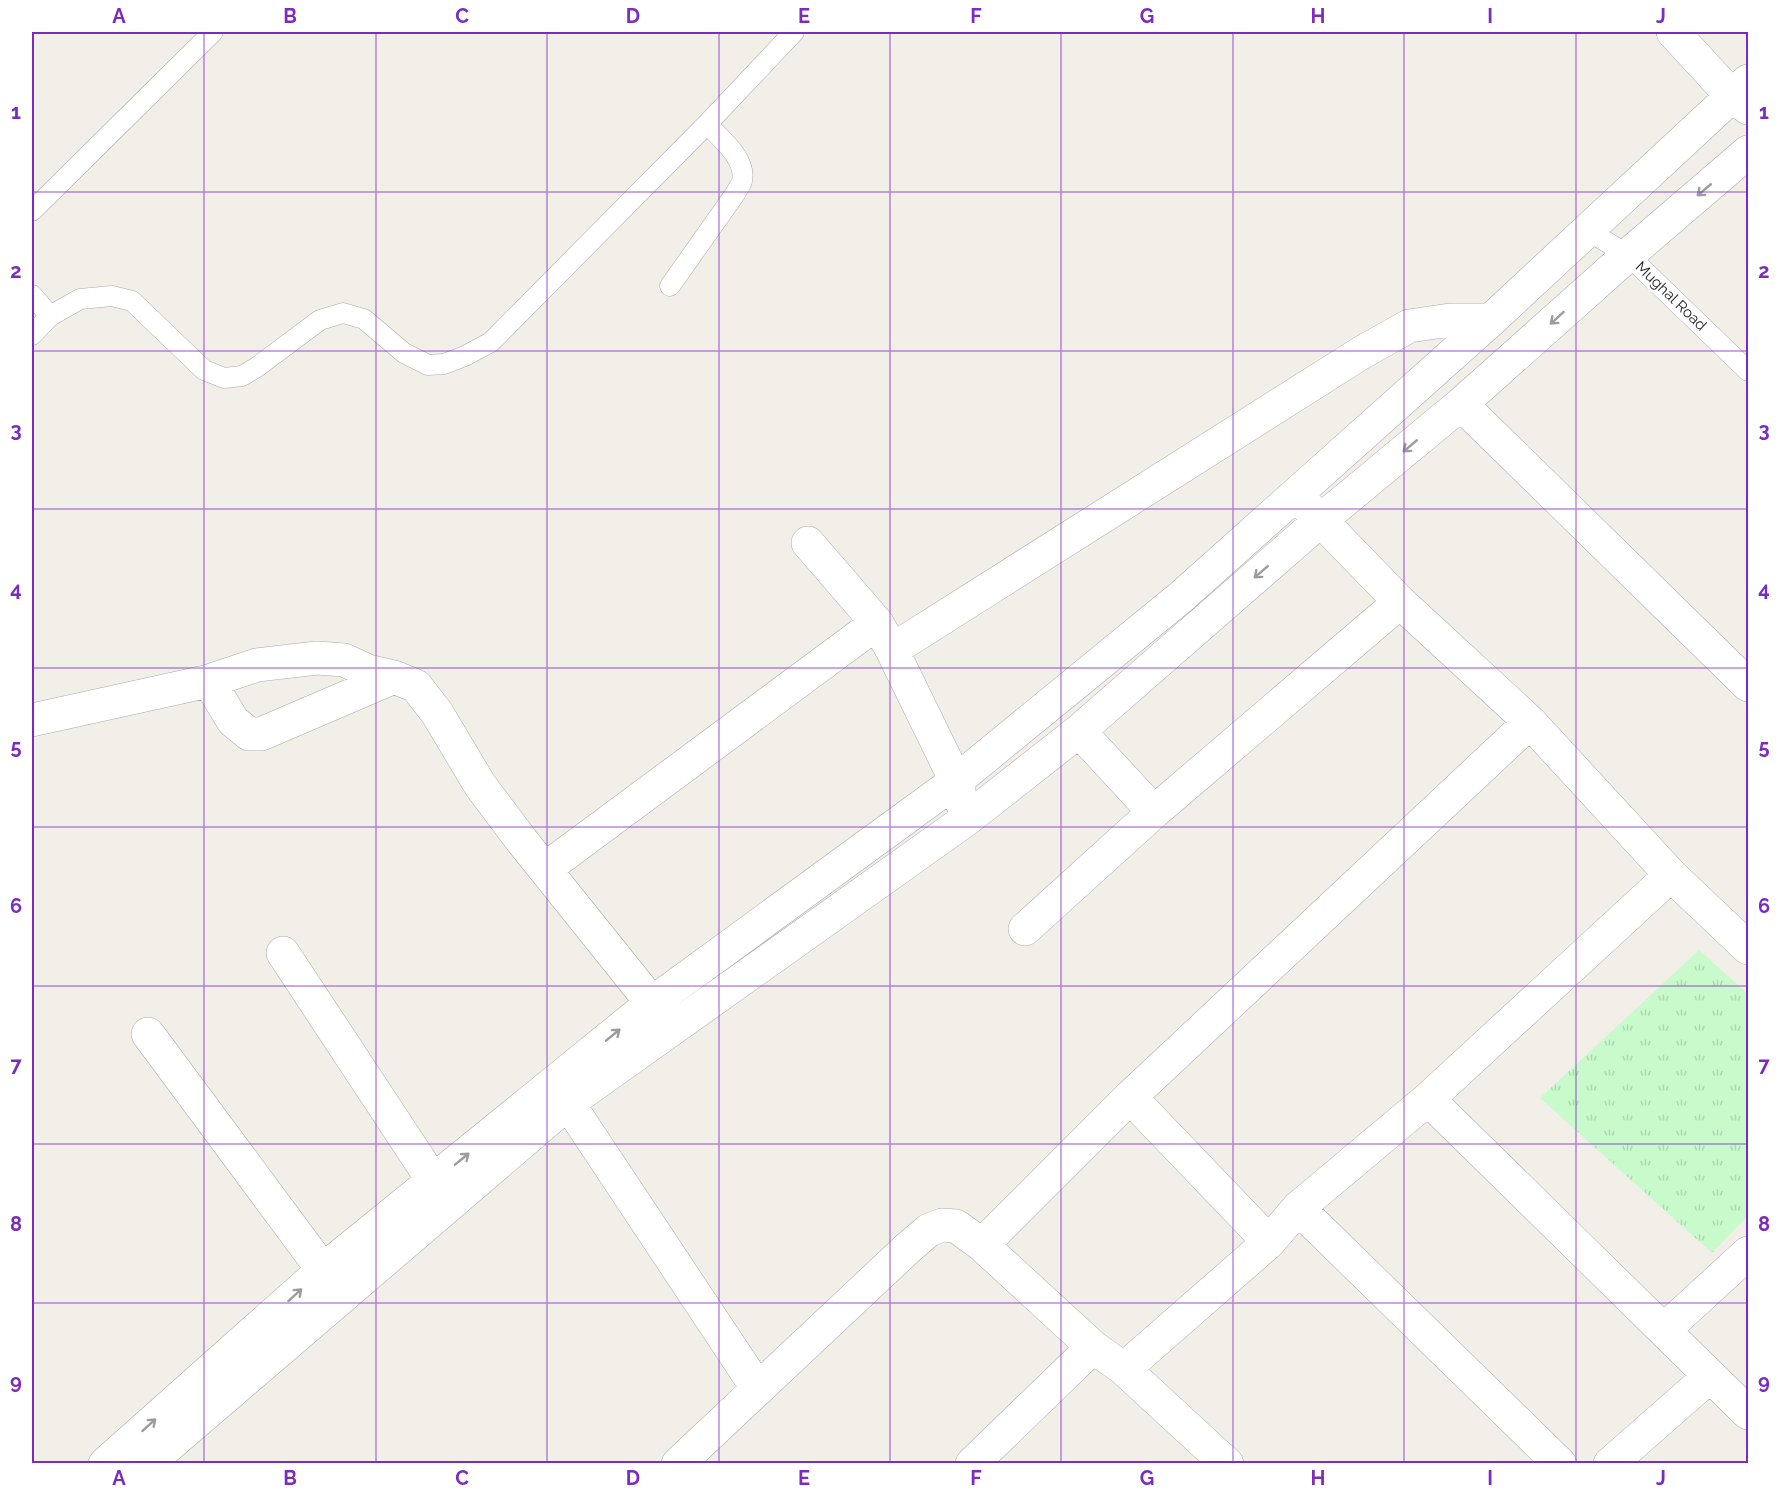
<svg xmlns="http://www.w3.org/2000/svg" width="1780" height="1495" viewBox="0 0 1780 1495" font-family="Raleway,sans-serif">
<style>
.park{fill:url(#park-tufts)}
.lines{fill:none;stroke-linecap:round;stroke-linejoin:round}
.lane-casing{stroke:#a9a9a9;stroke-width:21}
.street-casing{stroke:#a9a9a9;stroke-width:34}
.lane{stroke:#fff;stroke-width:20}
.street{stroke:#fff;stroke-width:33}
.oneway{stroke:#9c9c9c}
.grid{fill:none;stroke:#7b2cbf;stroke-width:1.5;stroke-opacity:0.55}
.labels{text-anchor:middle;stroke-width:6;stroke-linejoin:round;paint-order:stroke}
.street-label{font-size:15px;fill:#222;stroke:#fff}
.neatline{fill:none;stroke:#7b2cbf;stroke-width:2}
.grid-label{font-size:20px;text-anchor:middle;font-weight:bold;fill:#7b2cbf}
</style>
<defs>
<pattern id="park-tufts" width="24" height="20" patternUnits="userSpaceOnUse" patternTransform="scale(1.5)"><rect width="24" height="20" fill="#c8facc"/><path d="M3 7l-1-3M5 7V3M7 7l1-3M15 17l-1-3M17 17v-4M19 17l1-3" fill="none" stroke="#acd6af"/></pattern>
</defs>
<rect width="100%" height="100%" fill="#f2efe9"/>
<path class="park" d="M1699 950 1748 994V1216L1712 1253 1540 1098Z"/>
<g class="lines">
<g class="lane-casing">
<path id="lane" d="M32 211 213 32
M1587 230 1628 255 1748 371
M670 286 735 194C737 190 741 185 742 181 747 159 720 138 707 124
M32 295 50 316 80 299 112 296 132 301 204 370 224 378 242 376 257 367 320 320 343 313 364 319 404 353 428 365 444 364 465 356 491 342 707 124 794 32
M32 335 50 316"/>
</g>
<g class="street-casing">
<path id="street" d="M1673 32 1731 95 1748 108
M1461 404 1748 685
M1305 504 1400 602 1530 722 1671 875 1748 948
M808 543 877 623
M892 650 956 781 962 803
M209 681 233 721 249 734H261L394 677
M32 720 209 681 257 665 317 658 344 660 368 671 394 677 416 686 437 713 480 785 522 841 652 1003
M1079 731 1154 812
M545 869 877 623 892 650 1361 353 1409 326 1450 320H1491
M1025 929 1154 812 1400 602
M283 953 434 1182
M148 1034 323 1270
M1130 1097 1269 1242
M1428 1099 1748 1413
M568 1103 758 1389
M1298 1208 1560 1464
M982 1245 1130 1097 1530 722
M1664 1330 1748 1253
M1124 1369 1269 1242 1298 1208 1428 1099 1671 875
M105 1464 323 1270 652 1003 956 781 1181 597 1491 320 1748 81
M147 1464 568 1103 967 819 1079 731 1321 520 1461 404 1628 255 1748 152
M678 1464 909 1247 929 1230 942 1225 956 1226 982 1245 1093 1347 1124 1369 1227 1464
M972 1464 1093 1347
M1610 1464 1710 1376"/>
</g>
<use href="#lane" class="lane"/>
<use href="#street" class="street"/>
</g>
<defs><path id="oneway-shaft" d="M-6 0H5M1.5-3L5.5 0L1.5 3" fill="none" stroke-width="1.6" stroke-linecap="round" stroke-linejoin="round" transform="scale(1.5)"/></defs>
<g class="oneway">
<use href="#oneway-shaft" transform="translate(1704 190) rotate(140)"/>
<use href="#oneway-shaft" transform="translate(1557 318) rotate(138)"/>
<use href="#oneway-shaft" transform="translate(1410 446) rotate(140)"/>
<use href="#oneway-shaft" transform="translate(1261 572) rotate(139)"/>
<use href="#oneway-shaft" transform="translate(613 1035) rotate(-39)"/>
<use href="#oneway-shaft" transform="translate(462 1159) rotate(-39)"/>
<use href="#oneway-shaft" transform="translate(295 1295) rotate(-42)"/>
<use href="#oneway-shaft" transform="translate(149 1425) rotate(-42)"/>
</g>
<path class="grid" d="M204 32V1464M376 32V1464M547 32V1464M719 32V1464M890 32V1464M1061 32V1464M1233 32V1464M1404 32V1464M1576 32V1464M32 192H1748M32 351H1748M32 509H1748M32 668H1748M32 827H1748M32 986H1748M32 1144H1748M32 1303H1748"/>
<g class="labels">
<g class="street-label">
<text transform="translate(1671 296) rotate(44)" y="5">Mughal Road</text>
</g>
</g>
<rect width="1780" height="1495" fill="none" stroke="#ffffff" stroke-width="66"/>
<rect x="33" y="33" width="1714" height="1429" class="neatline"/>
<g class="grid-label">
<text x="119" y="23">A</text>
<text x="290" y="23">B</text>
<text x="462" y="23">C</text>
<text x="633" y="23">D</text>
<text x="804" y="23">E</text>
<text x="976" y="23">F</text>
<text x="1147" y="23">G</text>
<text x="1318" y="23">H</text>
<text x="1490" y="23">I</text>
<text x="1661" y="23">J</text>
<text x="16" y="119">1</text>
<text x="1764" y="119">1</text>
<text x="16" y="278">2</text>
<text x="1764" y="278">2</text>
<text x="16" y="437">3</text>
<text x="1764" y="437">3</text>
<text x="16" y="596">4</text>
<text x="1764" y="596">4</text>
<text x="16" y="754">5</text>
<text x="1764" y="754">5</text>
<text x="16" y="913">6</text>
<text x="1764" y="913">6</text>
<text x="16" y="1072">7</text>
<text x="1764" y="1072">7</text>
<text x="16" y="1231">8</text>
<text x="1764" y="1231">8</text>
<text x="16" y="1389">9</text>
<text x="1764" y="1389">9</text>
<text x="119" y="1485">A</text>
<text x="290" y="1485">B</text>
<text x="462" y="1485">C</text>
<text x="633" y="1485">D</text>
<text x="804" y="1485">E</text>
<text x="976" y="1485">F</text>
<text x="1147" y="1485">G</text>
<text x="1318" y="1485">H</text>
<text x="1490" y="1485">I</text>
<text x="1661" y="1485">J</text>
</g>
</svg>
